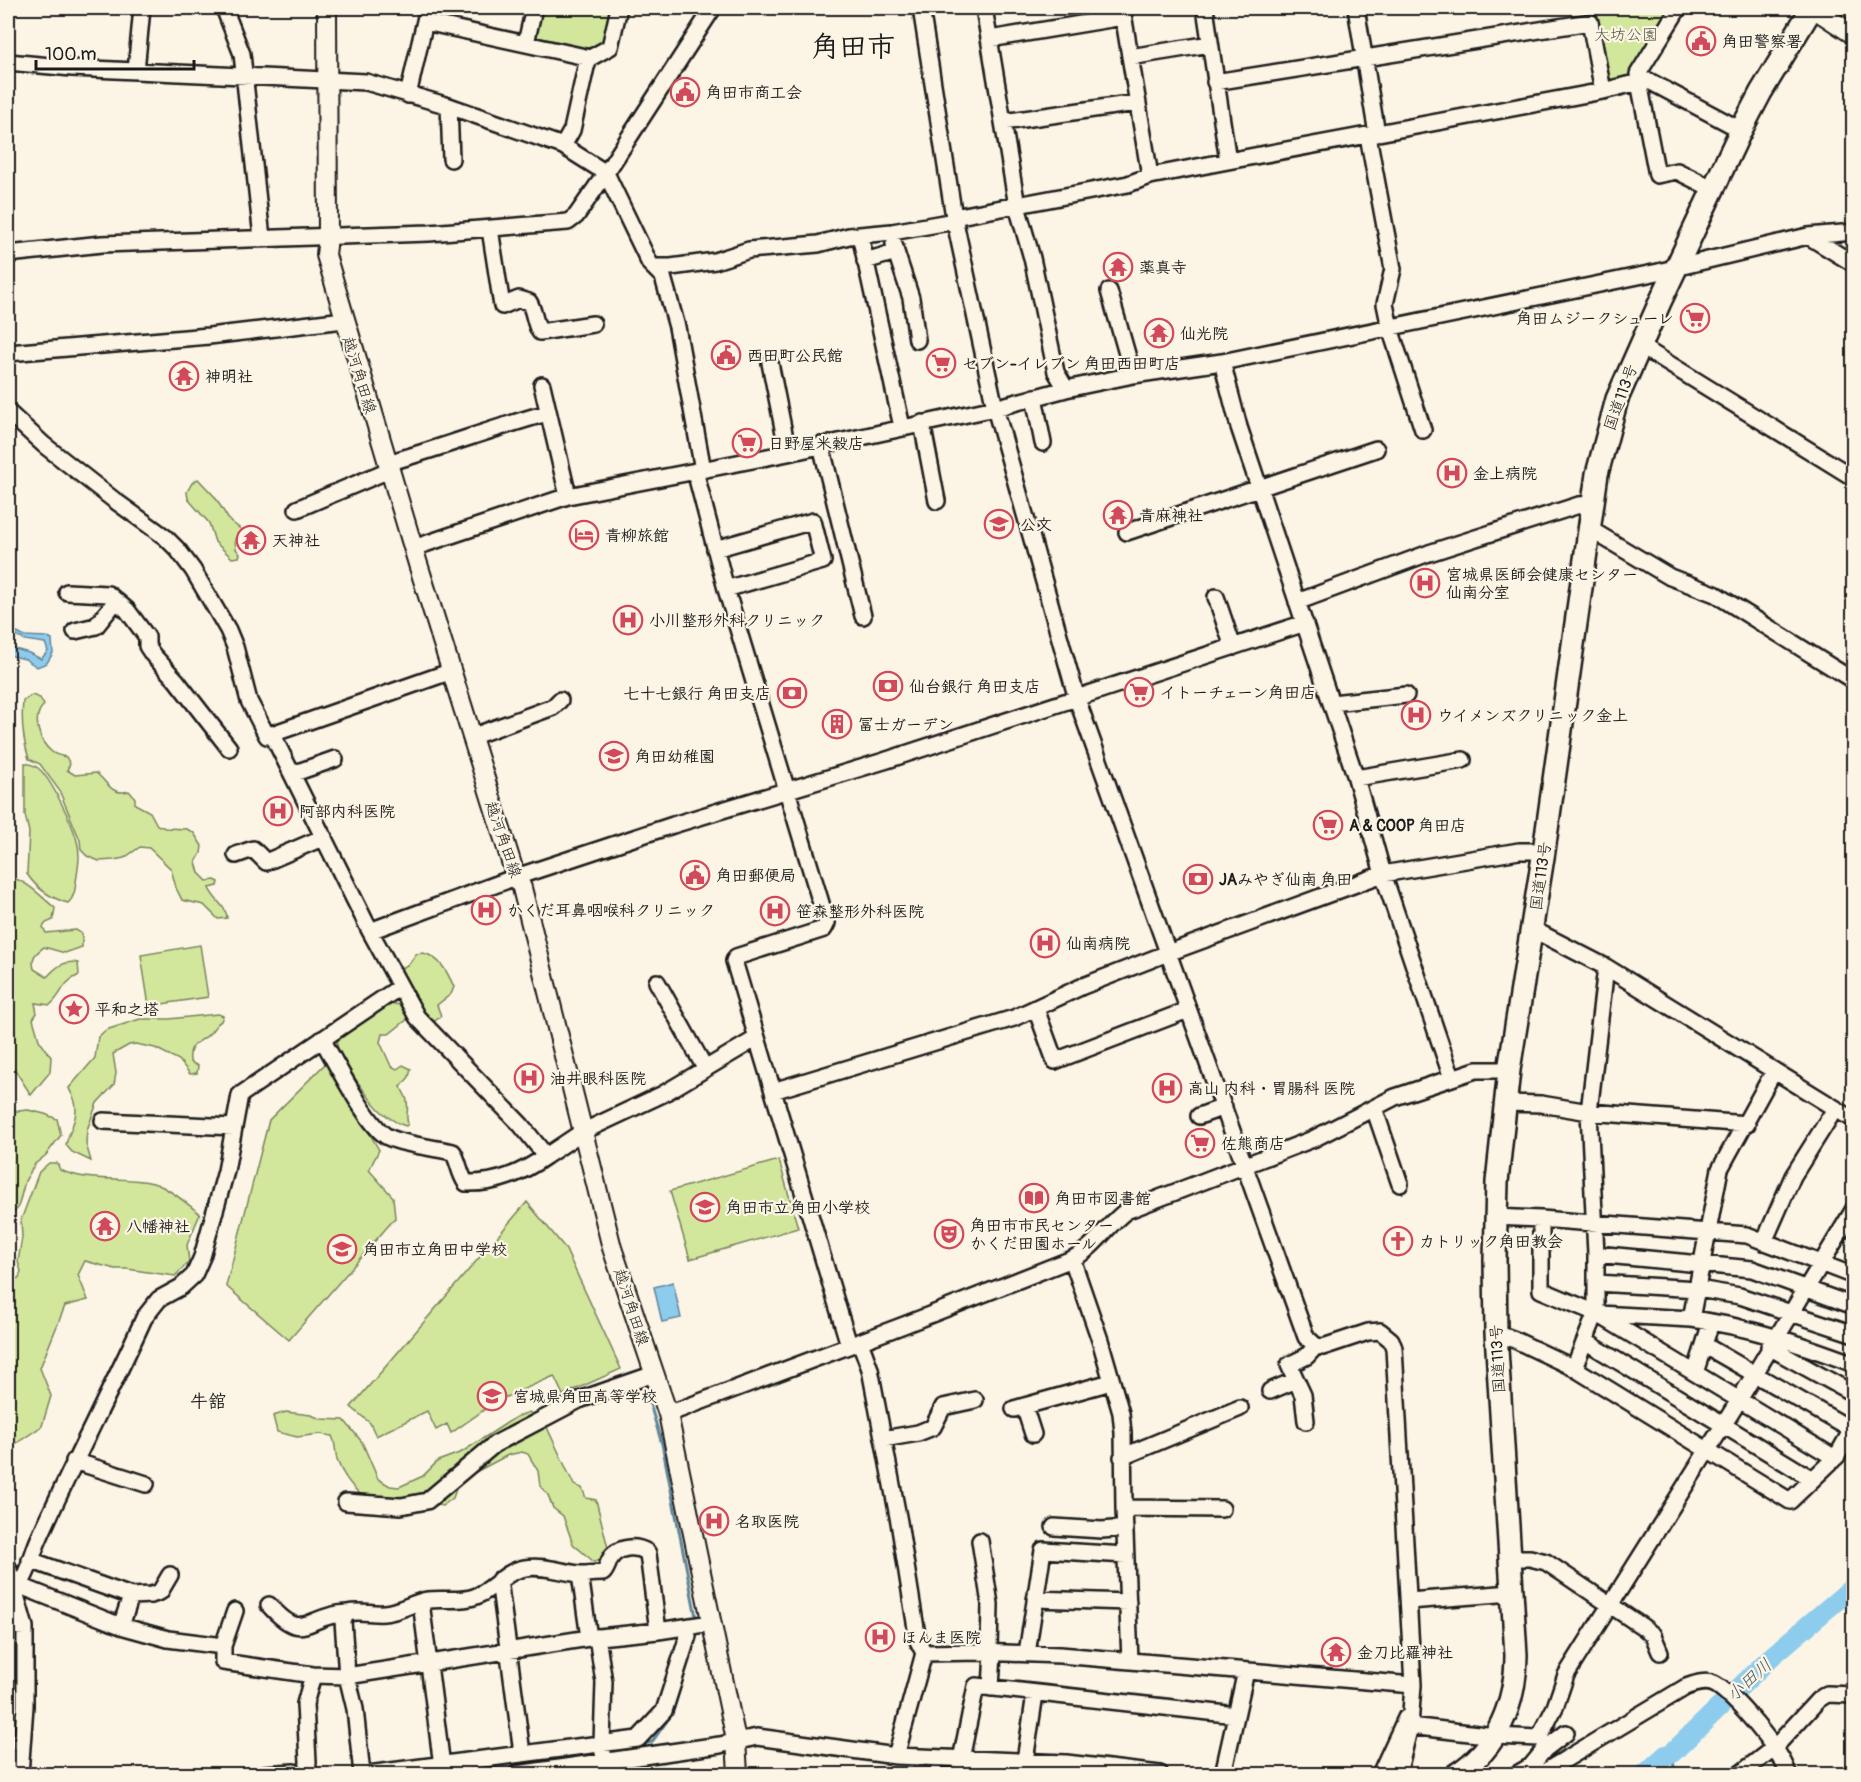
<svg xmlns="http://www.w3.org/2000/svg" width="1861" height="1782" viewBox="0 0 1861 1782" font-family="Pangolin,'Klee One',sans-serif">
<style>
.green{fill:#d2e79c;stroke:#77825c;stroke-width:1.5}
.water{fill:#8eccee;stroke:#60869a;stroke-width:1.5}
.lines{fill:none;stroke-linecap:round;stroke-linejoin:round}
.stream{stroke:#60869a;stroke-width:3}
.river{stroke:#8eccee;stroke-width:20}
.minor-casing{stroke:#1c1c1c;stroke-width:20}
.major-casing{stroke:#1c1c1c;stroke-width:22}
.highway-casing{stroke:#1c1c1c;stroke-width:26}
.minor{stroke:#fcf5e5;stroke-width:15}
.major{stroke:#fcf5e5;stroke-width:18}
.highway{stroke:#fcf5e5;stroke-width:21}
.labels{text-anchor:middle;stroke-width:4.5;stroke-linejoin:round;paint-order:stroke}
.park-label{font-size:16px;fill:#535942;stroke:#fcf5e5}
.poi-label{font-size:16px;font-weight:bold;fill:#1c1c1c;stroke:#fcf5e5;text-anchor:start}
.street-label{font-size:16px;fill:#1c1c1c;stroke:#fcf5e5}
.neighbourhood-label{font-size:18px;font-weight:bold;fill:#1c1c1c;stroke:#fcf5e5}
.water-label{font-size:18px;font-style:italic;fill:#445a66;stroke:#fcf5e5}
.town-label{font-size:28px;font-weight:bold;fill:#1c1c1c;stroke:#fcf5e5}
</style>
<rect width="100%" height="100%" fill="#fcf5e5"/>
<filter id="ink" filterUnits="userSpaceOnUse"><feTurbulence type="fractalNoise" baseFrequency=".0167" numOctaves="2"/><feDisplacementMap in="SourceGraphic" scale="12" xChannelSelector="R" yChannelSelector="G"/><feConvolveMatrix kernelMatrix="1 2 1 2 8 2 1 2 1" color-interpolation-filters="sRGB"/></filter>
<g filter="url(#ink)">
<path class="green" d="M537 8H610C608 17 608 27 604 36 595 61 548 43 529 39Z
M1594 8H1667L1669 10 1631 78 1607 81Z
M198 479 215 497 229 520 243 531 242 535 235 539 236 549 240 554 239 557 232 558 215 542 209 523 188 499 187 492 192 483Z
M32 695 40 698 44 705C31 717 39 742 52 752 55 755 62 756 66 757L70 764 67 770 75 775 96 773C108 782 111 796 129 791L135 798V804L150 812 157 825 165 828 187 829 194 833 202 846 201 853 196 862 199 873 207 881 215 880 219 882 218 886 209 888C213 899 227 907 227 918L218 919 204 905 182 900 176 888 171 869 149 848 140 847 124 858 114 860 99 861 87 856 81 850 80 840 59 790 40 764 29 759C23 740 21 721 23 701Z
M25 763C30 764 34 765 38 768 51 778 73 825 77 841 81 855 78 868 76 882 75 890 74 898 68 903 50 898 37 889 27 874L29 832 25 815Z
M8 877C27 880 40 896 55 908L53 920 46 923 43 927 46 933 76 930 82 934V947L65 953 44 947C35 954 31 957 34 969L47 977C56 967 64 960 78 963L79 975C61 983 63 994 50 1005L35 1003 37 1013 33 1019 39 1040 51 1057 50 1072 31 1095 15 1070 8 1061Z
M200 945 208 997 149 1006 141 955Z
M423 953C440 957 448 973 454 987L451 994 437 1005 441 1016 435 1021 426 1018 388 957 393 958 402 968 409 964 416 954Z
M389 1003 400 1005 409 1018 389 1034H382L380 1042 391 1066 397 1069 403 1065 411 1069 409 1077 401 1087C403 1093 407 1096 407 1102 409 1110 405 1115 408 1124L406 1126C398 1124 389 1118 382 1112 373 1104 334 1053 337 1042 341 1030 378 1011 389 1003Z
M218 1014 223 1016 221 1021C216 1024 215 1027 211 1032 200 1045 188 1040 190 1062L198 1066 197 1073 190 1074 179 1060 155 1048 136 1044 129 1045 113 1054 116 1073 114 1085 97 1103 87 1130 86 1144 91 1161 72 1152 66 1145C69 1130 79 1118 75 1102 74 1097 70 1092 69 1088L95 1058 98 1037 106 1030 140 1019H169Z
M328 1061 379 1150 369 1170 393 1197 395 1218 289 1340 226 1286 269 1120Z
M28 1110 45 1114 57 1119 61 1135 46 1155 35 1164 25 1181 18 1208 8 1217V1112Z
M779 1160 798 1228 690 1259 670 1191Z
M49 1163H57L60 1170C89 1183 123 1176 153 1183 168 1187 188 1204 200 1214L187 1245 189 1262 175 1276 127 1269H115L85 1261 78 1275 88 1300 65 1306 40 1368 51 1396 42 1426 8 1449V1280L19 1278 21 1271 18 1262 22 1237 21 1220 39 1172Z
M527 1202 565 1248 621 1369 563 1395 554 1376 497 1401 451 1433 447 1424 436 1430 427 1411 376 1436 370 1423 351 1407Z
M286 1412 311 1415 321 1419 344 1420 362 1442 378 1479 390 1486 399 1487 423 1476 438 1461 462 1452 516 1417 529 1412 544 1421 574 1485 582 1488 586 1498 596 1500 608 1548 600 1560 594 1562 573 1544 563 1516 553 1508 548 1495 540 1486 538 1471 528 1454 522 1452 508 1455 470 1475 457 1486 453 1498 442 1506 413 1499 362 1496C352 1487 342 1474 337 1460 335 1452 336 1444 332 1436L320 1434 297 1437 277 1432 273 1416Z"/>
<path class="water" d="M8 628 23 636 47 637 52 640 53 653 47 663 37 667 25 659 8 655V647L29 653 41 659 48 651 45 643 25 640 8 632Z
M673 1282 681 1318 662 1322 654 1287Z"/>
<g class="lines">
<path class="stream" d="M644 1384 662 1444 697 1622
M8 1635 15 1655 10 1730 9 1774
M639 1745 652 1742 672 1714 697 1631
M1672 1753 1675 1774
M449 1773 582 1754"/>
<path class="river" d="M1645 1774 1666 1755 1672 1753 1771 1657 1854 1586"/>
<g class="minor-casing">
<path id="minor" d="M224 8 242 54 262 238
M921 8 954 217 995 408 1077 699 1306 1337 1316 1346 1323 1347 1368 1332 1380 1331 1391 1340 1394 1348 1413 1685 1410 1726 1398 1774
M984 8 1017 206 1032 258 1056 372 1066 389
M1122 8 1150 176 1228 161
M1205 8 1228 161 1603 91 1639 82 1657 175 1677 171 1713 189
M1356 8 1377 134
M1676 8 1678 9 1638 74 1639 82 1649 81 1741 130
M425 22 590 58
M990 39 1123 17
M526 43 534 8
M1130 57 1210 44
M8 62 72 68 366 82 449 106 563 146 572 130 586 67 590 58 610 47 619 8
M136 71 142 8
M1215 82 1590 22 1603 91
M408 95 428 8
M449 106 451 159
M1003 122 1136 103
M1368 136 1393 269 1385 304 1390 328 1423 430
M563 146 606 173 650 264 663 277 677 327 703 470
M954 217 1128 184 1150 176
M490 229 502 306 519 299 529 302C535 312 534 323 540 332L593 324
M860 235 902 427
M1808 236 1854 264
M896 252 911 298 917 340
M8 254 102 244 429 233 568 222 576 216 606 173 713 8
M865 261 896 252 894 244
M654 267H671L715 261 749 250 818 244 849 236 892 232 955 221
M1109 291 1133 375
M1640 346 1854 478
M8 353 209 336 344 320
M1222 362 1239 427 1356 778 1383 874 1452 1078
M770 363 788 453
M542 385 568 496
M1034 397 1043 443
M8 412 44 445 114 500 165 537 178 550 193 570 228 630 235 647 249 701 267 736
M922 423 937 501
M821 445 863 616
M387 463C441 448 493 428 547 413
M695 471 726 589 827 923 824 929 736 957 734 961 849 1345
M297 509 389 470
M1588 528 1670 577 1715 594 1854 681
M1127 532 1376 449
M413 548 568 496 788 453 995 408 1066 389 1133 375 1222 362 1658 272 1808 236 1854 232
M715 549 813 521 823 561 726 589
M67 592 108 594 127 610 147 637V646L153 655 176 680 229 748
M1216 597 1233 647
M1297 602 1429 553 1579 505 1591 504
M75 631 96 626 116 601
M452 671 272 734 370 931 417 1017 521 1125 546 1156 582 1132 663 1094 757 1038
M1332 703 1406 695
M471 737 553 707 560 700
M292 774 335 759
M1356 778 1463 760
M236 855 253 849 266 862 324 837
M1532 929 1606 967 1854 1120
M370 931 516 877 673 825 884 761 1305 623
M657 982 705 1068
M1036 1009 1055 1061 1188 1010
M322 1039C335 1061 366 1123 386 1136 400 1144 435 1148 453 1152 459 1162 459 1173 466 1183 497 1184 522 1173 546 1156
M1774 1071 1720 1169 1691 1319C1748 1326 1800 1344 1854 1364
M773 1091 1014 1018 1083 986 1168 953 1383 874 1519 851H1544
M1505 1103 1541 1104 1589 1112 1747 1124
M1374 1108 1400 1184
M1199 1116 1224 1107
M103 1121 234 1127
M1495 1217 1541 1219 1747 1235 1854 1276
M1541 1219V1290L1596 1313 1835 1458
M1764 1242 1793 1176 1835 1109
M1596 1254 1752 1269 1854 1306
M1072 1259 1100 1340 1121 1413 1123 1433 1124 1508 1130 1661
M1596 1283 1698 1289 1740 1296 1854 1334
M1599 1314 1691 1319
M1711 1322 1704 1345 1852 1430
M1496 1333 1515 1340 1574 1368 1790 1501 1837 1456 1854 1426
M1585 1341 1812 1479
M860 1342 870 1369 899 1522 918 1641 924 1653 896 1756
M1769 1347 1854 1394
M1574 1368 1596 1313V1254L1589 1112 1606 967
M1695 1373 1704 1345
M1270 1391 1296 1380
M1024 1406 1033 1434
M1014 1409 1111 1382
M668 1414 904 1325 1072 1259C1095 1248 1106 1226 1126 1211L1313 1139 1395 1097 1476 1070H1509
M1306 1421 1303 1395 1289 1365 1307 1356 1316 1346
M883 1439 918 1433 933 1427 943 1407 975 1400
M1122 1457 1240 1408
M74 1461 146 1484
M346 1502 401 1506 427 1501 495 1444 579 1400 654 1374
M1124 1508 1222 1509
M1054 1527 1102 1530 1125 1528
M980 1541 990 1604 989 1652
M1510 1558H1530L1546 1562 1643 1627 1653 1635 1660 1652
M30 1560 131 1596 121 1626
M8 1567 25 1627V1706L20 1774
M580 1574 589 1638
M499 1580 522 1753
M22 1584 28 1589 121 1626 168 1639 223 1646V1662L313 1675 347 1676 343 1621 347 1613C360 1610 371 1614 384 1613 400 1612 413 1602 428 1600 443 1598 459 1602 474 1597 493 1591 504 1571 525 1568 544 1565 561 1572 580 1574 588 1574 596 1573 603 1573 608 1568 608 1560 613 1555 622 1546 637 1546 647 1552L648 1554 658 1631
M15 1590C26 1581 32 1555 38 1541 71 1466 110 1393 144 1318L159 1299 181 1287 194 1275 202 1257 226 1171 240 1095 400 987
M131 1596 151 1595 160 1592 170 1575
M1035 1599 1128 1602
M1409 1601 1512 1593
M421 1602 443 1774
M269 1605C305 1645 305 1615 347 1613
M8 1626 25 1627
M597 1637 604 1682 602 1743 603 1753
M223 1646 235 1611
M924 1653 980 1652 1060 1655 1413 1685
M1027 1653 1043 1550 1126 1555
M991 1688 993 1652
M1410 1726 1495 1736 1539 1738 1555 1707 1566 1675 1736 1405 1854 1209
M264 1774 294 1772 300 1774
M307 1774 308 1762 305 1704 313 1675
M362 1774 355 1709 347 1676 589 1638 658 1631 711 1623
M368 1774 638 1739 664 1711 688 1636 687 1627
M517 1774 720 1745 757 1737 896 1756 1066 1763 1160 1774
M958 1774 976 1686 1236 1715
M1023 1774 1035 1694
M1223 1774 1246 1671
M1380 1774 1406 1718
M1517 1774 1531 1766 1545 1749 1566 1733
M1541 1774 1686 1687C1695 1684 1705 1680 1714 1684 1733 1693 1784 1754 1788 1774
M1740 1774 1775 1747 1818 1700 1827 1694 1854 1695"/>
</g>
<g class="major-casing">
<path id="major" d="M327 8 328 237 326 255 418 564 513 868 522 888 612 1248 668 1414 736 1740 738 1774
M1813 8 1854 35"/>
</g>
<g class="highway-casing">
<path id="highway" d="M1457 1774C1498 1748 1516 1702 1516 1655L1496 1333 1495 1260 1497 1182 1509 1070 1544 851 1597 474 1617 399 1660 302 1741 130 1761 92 1812 8"/>
</g>
<use href="#minor" class="minor"/>
<use href="#major" class="major"/>
<use href="#highway" class="highway"/>
</g>
</g>
<defs>
<g id="civic-ring" transform="scale(1.5)"><circle r="9.5" fill="#fcf5e5" stroke="#d1495b" stroke-width="1.5"/><path d="M-.6-6.5H3V-4.5H.6V-3L4-1V1h2V6H-6V1h2V-1L-.6-3ZM-1.2 2.5V6h2.4V2.5Z" fill="#d1495b"/></g>
<g id="temple-ring" transform="scale(1.5)"><circle r="9.5" fill="#fcf5e5" stroke="#d1495b" stroke-width="1.5"/><path d="M0-6L5-2H3V0L6.5 2.5H4V6H1.5V3h-3V6H-4V2.5H-6.5L-3 0V-2H-5Z" fill="#d1495b"/></g>
<g id="supermarket-ring" transform="scale(1.5)"><circle r="9.5" fill="#fcf5e5" stroke="#d1495b" stroke-width="1.5"/><path d="M-6-5.5h2.5l.6 2H6L4.5 2H-2.5L-4.4-4H-6ZM-1.5 3.2a1.3 1.3 0 1 0 .1 0ZM3 3.2a1.3 1.3 0 1 0 .1 0Z" fill="#d1495b"/></g>
<g id="hospital-ring" transform="scale(1.5)"><circle r="9.5" fill="#fcf5e5" stroke="#d1495b" stroke-width="1.5"/><path d="M-5-5h3v3.5h4V-5h3V5h-3V1.5h-4V5h-3Z" fill="#d1495b"/></g>
<g id="school-ring" transform="scale(1.5)"><circle r="9.5" fill="#fcf5e5" stroke="#d1495b" stroke-width="1.5"/><path d="M0-5L7-2L0 1L-7-2ZM-4 1L0 2.5L4 1V4Q0 6-4 4Z" fill="#d1495b"/></g>
<g id="hotel-ring" transform="scale(1.5)"><circle r="9.5" fill="#fcf5e5" stroke="#d1495b" stroke-width="1.5"/><path d="M-6-4.5h1.5V1H6V5H4.5V3h-9V5H-6ZM-4 0a1.8 1.8 0 1 1 3.6 0ZM.5 0V-2.5h3Q6-2.5 6 0Z" fill="#d1495b"/></g>
<g id="bank-ring" transform="scale(1.5)"><circle r="9.5" fill="#fcf5e5" stroke="#d1495b" stroke-width="1.5"/><path d="M-6-4H6V4H-6ZM0-2.3a2.3 2.3 0 1 0 0 4.6a2.3 2.3 0 1 0 0-4.6Z" fill="#d1495b"/></g>
<g id="building-ring" transform="scale(1.5)"><circle r="9.5" fill="#fcf5e5" stroke="#d1495b" stroke-width="1.5"/><path d="M-4-6H4V6H1V3H-1V6H-4ZM-2.5-4.3h1.7v1.8h-1.7ZM.8-4.3h1.7v1.8H.8ZM-2.5-1h1.7V.8h-1.7ZM.8-1h1.7V.8H.8Z" fill="#d1495b"/></g>
<g id="sight-ring" transform="scale(1.5)"><circle r="9.5" fill="#fcf5e5" stroke="#d1495b" stroke-width="1.5"/><path d="M0-6L1.8-2.2L6-1.7L2.9 1.2L3.7 5.4L0 3.3L-3.7 5.4L-2.9 1.2L-6-1.7L-1.8-2.2Z" fill="#d1495b"/></g>
<g id="library-ring" transform="scale(1.5)"><circle r="9.5" fill="#fcf5e5" stroke="#d1495b" stroke-width="1.5"/><path d="M-6-4Q-3-5.5-.7-3.5V5Q-3 3-6 4ZM6-4Q3-5.5 .7-3.5V5Q3 3 6 4Z" fill="#d1495b"/></g>
<g id="theatre-ring" transform="scale(1.5)"><circle r="9.5" fill="#fcf5e5" stroke="#d1495b" stroke-width="1.5"/><path d="M-5-5.5Q0-4 5-5.5V0Q5 5 0 6Q-5 5-5 0ZM-3.3-2.5H-1v1.5H-3.3ZM1-2.5H3.3v1.5H1ZM-2.8 1Q0 5.5 2.8 1Z" fill="#d1495b"/></g>
<g id="church-ring" transform="scale(1.5)"><circle r="9.5" fill="#fcf5e5" stroke="#d1495b" stroke-width="1.5"/><path d="M-1.2-6h2.4v3.5h3.3v2.4h-3.3V6h-2.4V-.1h-3.3v-2.4h3.3Z" fill="#d1495b"/></g>
</defs>
<g fill-rule="evenodd">
<use href="#civic-ring" x="1701" y="41"/>
<use href="#civic-ring" x="685" y="92"/>
<use href="#temple-ring" x="1118" y="267"/>
<use href="#supermarket-ring" x="1695" y="318"/>
<use href="#temple-ring" x="1159" y="333"/>
<use href="#civic-ring" x="726" y="355"/>
<use href="#supermarket-ring" x="941" y="363"/>
<use href="#temple-ring" x="184" y="376"/>
<use href="#supermarket-ring" x="747" y="443"/>
<use href="#hospital-ring" x="1452" y="473"/>
<use href="#temple-ring" x="1118" y="515"/>
<use href="#school-ring" x="999" y="524"/>
<use href="#hotel-ring" x="584" y="535"/>
<use href="#temple-ring" x="251" y="540"/>
<use href="#hospital-ring" x="1425" y="583"/>
<use href="#hospital-ring" x="628" y="620"/>
<use href="#bank-ring" x="888" y="686"/>
<use href="#supermarket-ring" x="1139" y="692"/>
<use href="#bank-ring" x="792" y="693"/>
<use href="#hospital-ring" x="1416" y="715"/>
<use href="#building-ring" x="837" y="724"/>
<use href="#school-ring" x="614" y="756"/>
<use href="#hospital-ring" x="278" y="811"/>
<use href="#supermarket-ring" x="1328" y="825"/>
<use href="#civic-ring" x="695" y="875"/>
<use href="#bank-ring" x="1198" y="879"/>
<use href="#hospital-ring" x="486" y="910"/>
<use href="#hospital-ring" x="775" y="911"/>
<use href="#hospital-ring" x="1045" y="943"/>
<use href="#sight-ring" x="74" y="1009"/>
<use href="#hospital-ring" x="529" y="1078"/>
<use href="#hospital-ring" x="1167" y="1088"/>
<use href="#supermarket-ring" x="1200" y="1143"/>
<use href="#library-ring" x="1034" y="1198"/>
<use href="#school-ring" x="705" y="1207"/>
<use href="#temple-ring" x="105" y="1226"/>
<use href="#theatre-ring" x="949" y="1234"/>
<use href="#church-ring" x="1398" y="1241"/>
<use href="#school-ring" x="342" y="1249"/>
<use href="#school-ring" x="492" y="1396"/>
<use href="#hospital-ring" x="714" y="1521"/>
<use href="#hospital-ring" x="880" y="1637"/>
<use href="#temple-ring" x="1336" y="1652"/>
</g>
<g class="labels">
<g class="park-label">
<text x="1626" y="40">大坊公園</text>
</g>
<g class="poi-label">
<text x="1722" y="47">角田警察署</text>
<text x="706" y="98">角田市商工会</text>
<text x="1139" y="273">薬真寺</text>
<text x="1674" y="324" text-anchor="end">角田ムジークシューレ</text>
<text x="1180" y="339">仙光院</text>
<text x="747" y="361">西田町公民館</text>
<text x="962" y="369">セブン-イレブン 角田西田町店</text>
<text x="205" y="382">神明社</text>
<text x="768" y="449">日野屋米穀店</text>
<text x="1473" y="479">金上病院</text>
<text x="1139" y="521">青麻神社</text>
<text x="1020" y="530">公文</text>
<text x="605" y="541">青柳旅館</text>
<text x="272" y="546">天神社</text>
<text x="1446" y="580">宮城県医師会健康センター<tspan x="1446" dy="18">仙南分室</tspan></text>
<text x="649" y="626">小川整形外科クリニック</text>
<text x="909" y="692">仙台銀行 角田支店</text>
<text x="1160" y="698">イトーチェーン角田店</text>
<text x="771" y="699" text-anchor="end">七十七銀行 角田支店</text>
<text x="1437" y="721">ウイメンズクリニック金上</text>
<text x="858" y="730">冨士ガーデン</text>
<text x="635" y="762">角田幼稚園</text>
<text x="299" y="817">阿部内科医院</text>
<text x="1349" y="831">A &amp; COOP 角田店</text>
<text x="716" y="881">角田郵便局</text>
<text x="1219" y="885">JAみやぎ仙南 角田</text>
<text x="507" y="916">かくだ耳鼻咽喉科クリニック</text>
<text x="796" y="917">笹森整形外科医院</text>
<text x="1066" y="949">仙南病院</text>
<text x="95" y="1015">平和之塔</text>
<text x="550" y="1084">油井眼科医院</text>
<text x="1188" y="1094">高山 内科・胃腸科 医院</text>
<text x="1221" y="1149">佐熊商店</text>
<text x="1055" y="1204">角田市図書館</text>
<text x="726" y="1213">角田市立角田小学校</text>
<text x="970" y="1231">角田市市民センター<tspan x="970" dy="18">かくだ田園ホール</tspan></text>
<text x="126" y="1232">八幡神社</text>
<text x="1419" y="1247">カトリック角田教会</text>
<text x="363" y="1255">角田市立角田中学校</text>
<text x="513" y="1402">宮城県角田高等学校</text>
<text x="735" y="1527">名取医院</text>
<text x="901" y="1643">ほんま医院</text>
<text x="1357" y="1658">金刀比羅神社</text>
</g>
<g class="street-label">
<text transform="translate(360 375) rotate(73)" y="6">越河角田線</text>
<text transform="translate(1620 397) rotate(-70)" y="6">国道113号</text>
<text transform="translate(504 839) rotate(71)" y="6">越河角田線</text>
<text transform="translate(1540 876) rotate(-82)" y="6">国道113号</text>
<text transform="translate(632 1307) rotate(72)" y="6">越河角田線</text>
<text transform="translate(1497 1359) rotate(-93)" y="6">国道113号</text>
</g>
<g class="neighbourhood-label">
<text x="208" y="1407">牛舘</text>
</g>
<g class="water-label">
<text transform="translate(1749 1680) rotate(-42)" y="6">小田川</text>
</g>
<g class="town-label">
<text x="853" y="56">角田市</text>
</g>
</g>
<rect width="1861" height="1782" fill="none" stroke="#fcf5e5" stroke-width="30"/>
<rect x="15" y="15" width="1831" height="1752" fill="none" stroke="#1c1c1c" stroke-width="2" filter="url(#ink)"/>
<path d="M36 60v9h158v-9" fill="none" stroke="#1c1c1c" stroke-width="3"/>
<text x="45" y="60" font-size="18" fill="#1c1c1c" stroke="#fcf5e5" stroke-width="4.5" paint-order="stroke">100 m</text>
</svg>
